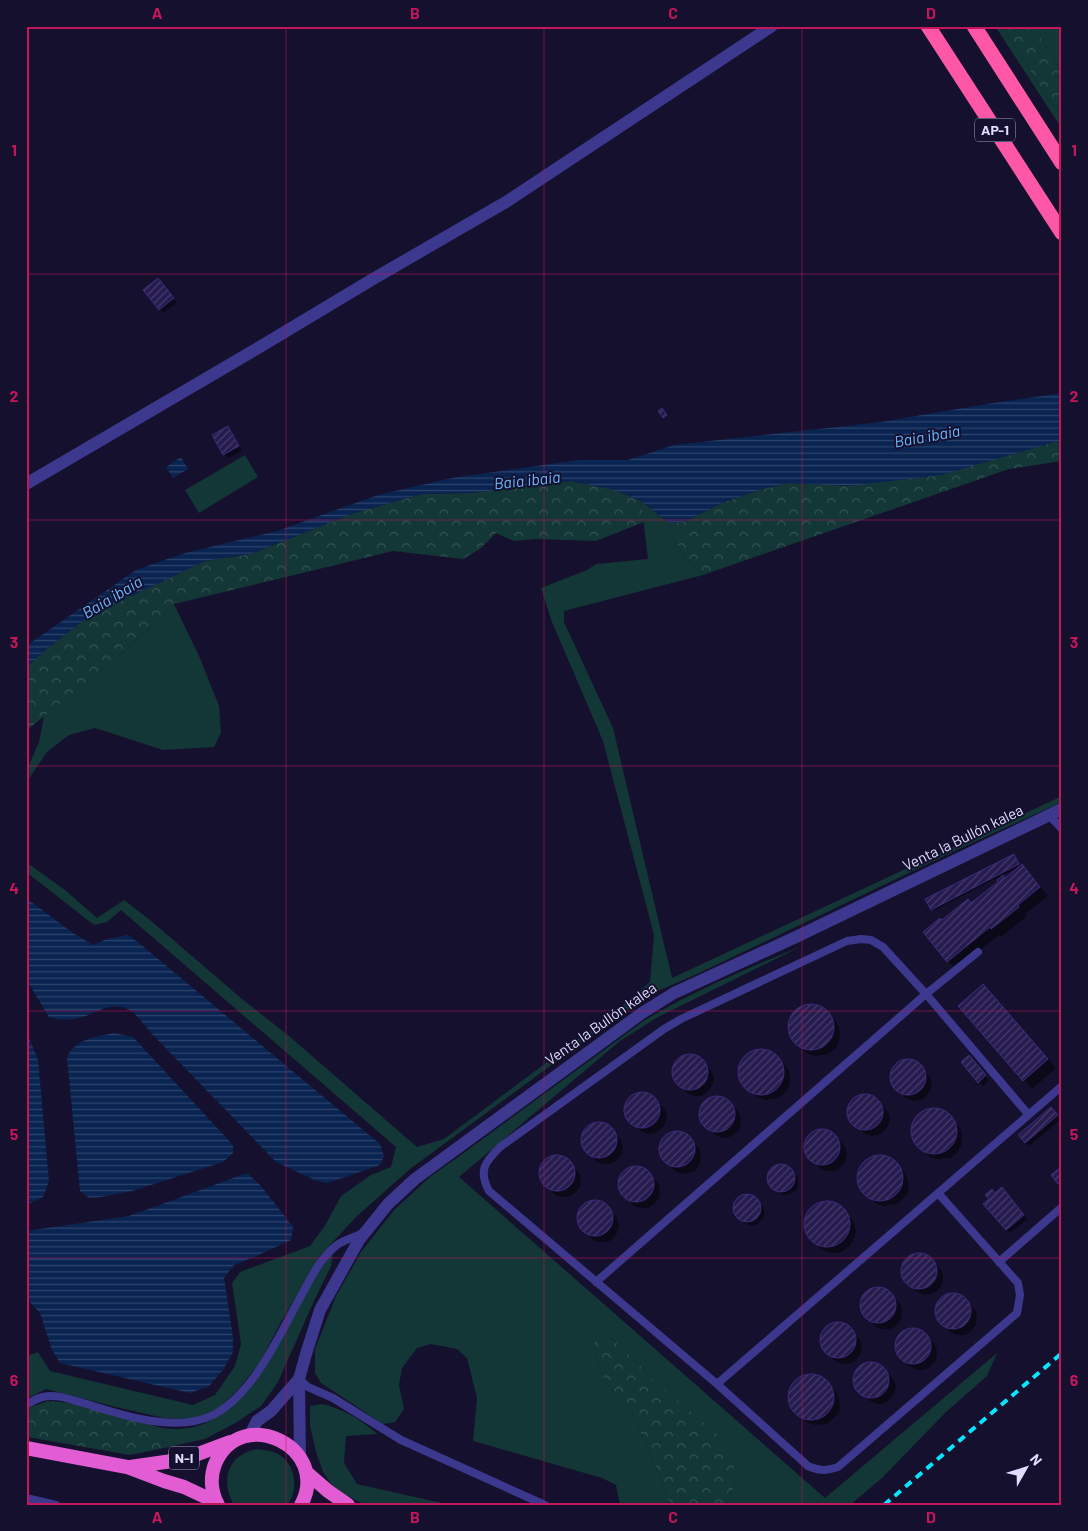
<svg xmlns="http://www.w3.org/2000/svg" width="1088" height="1531" viewBox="0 0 1088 1531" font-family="Barlow,sans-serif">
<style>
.green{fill:#123736}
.forest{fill:url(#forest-crowns)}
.water{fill:url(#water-rules)}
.shadow{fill:#0007}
.building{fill:url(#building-hatch);stroke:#3c2c7c}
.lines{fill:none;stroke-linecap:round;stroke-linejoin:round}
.service{stroke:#3c388e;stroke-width:8}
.minor{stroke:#3c388e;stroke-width:12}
.trunk{stroke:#e25dd3;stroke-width:14}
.motorway{stroke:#ff57a7;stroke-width:15}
.rail{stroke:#08e5ff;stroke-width:4;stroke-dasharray:8 6;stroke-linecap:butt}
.grid{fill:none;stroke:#c2185b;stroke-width:1;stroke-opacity:0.55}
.labels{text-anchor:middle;stroke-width:4;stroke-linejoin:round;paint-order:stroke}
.shield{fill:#15102d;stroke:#a39fc0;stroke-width:1}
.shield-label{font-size:14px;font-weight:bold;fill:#e0dcff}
.street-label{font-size:15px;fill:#e0dcff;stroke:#15102d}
.water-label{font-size:16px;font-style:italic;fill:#6ab9ff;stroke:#15102d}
.neatline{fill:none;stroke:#c2185b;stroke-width:2}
.grid-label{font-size:16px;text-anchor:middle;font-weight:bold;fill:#c2185b}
</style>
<defs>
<pattern id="forest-crowns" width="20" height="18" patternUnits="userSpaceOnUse" patternTransform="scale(1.25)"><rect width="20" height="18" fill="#123736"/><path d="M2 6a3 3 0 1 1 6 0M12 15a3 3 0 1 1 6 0" fill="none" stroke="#345354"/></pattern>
<pattern id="water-rules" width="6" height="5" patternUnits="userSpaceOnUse" patternTransform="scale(1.25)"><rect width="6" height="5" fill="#0a2452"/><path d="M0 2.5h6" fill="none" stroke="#2d436c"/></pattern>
<pattern id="building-hatch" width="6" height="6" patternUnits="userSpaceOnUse" patternTransform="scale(1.25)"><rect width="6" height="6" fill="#261b4f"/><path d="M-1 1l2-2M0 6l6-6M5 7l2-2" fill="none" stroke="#453c69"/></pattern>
</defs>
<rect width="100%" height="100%" fill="#15102d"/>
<path class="green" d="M995 26H1002L1046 96 1062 115V129Z
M1033 26H1062V74L1051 55Z
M245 455 258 477 199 513 185 490Z
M641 501 669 523 674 538 685 558 703 575 564 611V622L613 728 672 978 1062 796V802L959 849 697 974 658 991 617 1017 410 1169 356 1217 319 1257 280 1324 260 1362 237 1391 220 1407 196 1419 164 1418 116 1407 46 1389 26 1399V1356L38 1352 50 1371 193 1405 215 1395 235 1366 241 1344 232 1283 240 1272 310 1246 326 1224 341 1196 371 1175 391 1167 396 1147 121 910 107 922 94 925 26 872V862L65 890 97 918 124 900 150 920 242 999 289 1036 417 1147 444 1139 617 1010 650 982 654 935 603 741 552 622 541 588 587 570 596 564 648 559Z
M174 604 199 656 219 706 221 733 214 747 163 750 95 728 69 735 47 752 26 783V767L29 765 39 742 44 716 132 645Z
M802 946 658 1017 620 1041 459 1177 825 1498 997 1353 987 1376 946 1412 882 1478 850 1505H726L736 1482 661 1387 613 1339 596 1335 595 1354 605 1381 632 1413 656 1467 670 1505H620L616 1485 602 1478 473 1441 477 1398 467 1358 457 1349 431 1344 417 1348 402 1368 399 1385 404 1409 395 1422 383 1424 321 1383 315 1373V1349L336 1296 361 1252 395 1209 431 1176 458 1157 645 1020C695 990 748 968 802 946Z
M333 1253 331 1266 314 1301 278 1382 261 1406 237 1422 205 1439 164 1448 162 1428C188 1432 209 1425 229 1408 262 1381 280 1342 300 1304 310 1286 319 1268 333 1253Z
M322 1404C343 1409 361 1419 377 1434L346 1436 344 1463 357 1484 451 1505H365L344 1494 331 1484 323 1472 316 1452 310 1426V1406Z
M257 1449C265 1450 273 1451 280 1455 296 1466 299 1491 287 1505H234C223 1487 224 1463 245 1453 249 1451 253 1450 257 1449Z"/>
<path class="forest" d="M1002 26H1033L1051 55 1062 74V115L1046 96Z
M1062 440V461L1009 469 703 575 685 558 674 538 669 523 684 522 722 503 759 490 789 483 850 486Z
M571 481 615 490 641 501 644 522 596 541 534 539 514 541 496 533 480 549 463 559 393 551 174 604 132 645 26 731V667L43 652 89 616 205 561 251 554 354 513 422 494 471 493Z
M595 1334 613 1339 661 1387 722 1438 733 1459 736 1482 726 1505H670L656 1467 632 1413 605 1381 595 1354Z
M48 1401 69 1403 162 1428 164 1448 130 1455 27 1437 26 1413 31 1407Z"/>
<path class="water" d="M1062 393V440L942 475 850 486 789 483 759 490 722 503 684 522 669 523 641 501 615 490 571 481 471 493 422 494 354 513 251 554 205 561 89 616 43 652 26 667V646L136 570 185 553 277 531 378 495 452 478 579 460H628L674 445 881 422 993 403Z
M181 457 188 469 173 478 166 467Z
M26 898 73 933 93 945 107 939 128 935 139 943 380 1144 384 1156 380 1165 328 1183 317 1181 276 1162 152 1034C146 1027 140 1019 134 1013 116 999 100 1011 83 1017 72 1020 60 1021 49 1017L26 979Z
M26 1030 38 1060 49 1181 43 1197 26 1205Z
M114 1033 133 1037 233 1145V1153L223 1162 132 1191 101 1197 89 1198 80 1191 67 1057C77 1038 95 1037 114 1033Z
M247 1173 261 1186 293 1227 291 1240 259 1255 234 1265 224 1278 233 1337V1352L223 1370 209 1386 190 1393 60 1363 52 1350 40 1313 26 1298V1231L129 1216Z"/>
<path class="shadow" d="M162 284 177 303 163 313 160 309Z
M227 427 231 431 242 451 228 458 224 454Z
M1015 857 1021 867 1022 866 1030 874 1048 896 1025 914 1027 916 1001 937 999 935 956 969 948 961 943 922 972 905 1019 868 1018 867 933 911 932 909Z
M983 985 1056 1068 1032 1089 1024 1080Z
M807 1006H814L821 1008 835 1020 839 1027 840 1035 839 1042 835 1049 828 1054 815 1056 808 1054 797 1044 791 1035 790 1028 793 1016 797 1011Z
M758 1050H764L771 1052 785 1065 789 1071 790 1080 789 1086 785 1093 778 1098 765 1100 754 1095 741 1080 740 1073 743 1060 748 1055Z
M688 1055 695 1056 701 1059 712 1072 714 1079 712 1086 706 1093 701 1096H695L688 1094 674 1078 673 1071 674 1065 678 1060 683 1056Z
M906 1060H913L919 1064 930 1077 932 1083 930 1091 925 1098 919 1100 913 1101 906 1098 892 1083 891 1076 892 1070 896 1065 901 1061Z
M973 1061 989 1080 983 1086 979 1082Z
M641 1093H648L654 1097 665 1110 667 1116 665 1124 659 1131 654 1133 648 1134 641 1131 627 1116 625 1109 627 1103 630 1098Z
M864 1095H871L877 1099 888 1112 890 1118 888 1126 882 1133 877 1135 871 1136 864 1133 850 1118 849 1110 850 1105 853 1100 859 1096Z
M716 1097 722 1098 729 1101 740 1114 741 1121 740 1128 734 1135 729 1137 722 1138 715 1135 702 1120 700 1113 702 1107 705 1102Z
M930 1109 943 1111 957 1124 961 1130 962 1139 961 1146 957 1153 950 1158 937 1159 930 1157 919 1147 914 1139 912 1132 915 1119 920 1114Z
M1051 1109 1061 1119 1029 1146 1025 1142Z
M598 1123 604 1124 610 1128 621 1140 623 1147 622 1154 616 1161 610 1164H604L597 1162 583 1146 582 1139 587 1128Z
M821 1130 828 1131 834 1135 845 1147 847 1154 845 1162 839 1169 834 1171H828L821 1169 806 1154 805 1146 807 1140 810 1135 816 1132Z
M676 1132 682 1133 688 1137 700 1149 701 1156 700 1164 694 1171 688 1173 682 1174 675 1171 661 1156 660 1148 661 1143 665 1137 670 1134Z
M556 1156 562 1157 568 1161 579 1173 581 1180 580 1187 574 1194 568 1197H562L555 1195 541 1179 540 1172 541 1166 545 1161 550 1158Z
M876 1156H883L890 1158 904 1171 907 1177 909 1186 908 1192 903 1199 896 1204 884 1206 877 1204 866 1194 860 1186 859 1179 861 1166 866 1161Z
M776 1166H785L791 1170 798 1178V1186L797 1190 790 1194 783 1195 779 1193 769 1180 770 1172Z
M635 1167 641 1168 648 1172 659 1184 660 1191 659 1198 653 1205 648 1208H641L634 1206 620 1190 619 1183 621 1177 624 1172Z
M1006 1193 1027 1219 1010 1233 1006 1229 995 1194Z
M742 1196H751L757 1200 764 1208V1216L762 1220 756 1225H749L744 1223 735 1210 736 1202Z
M594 1201 600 1202 606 1206 617 1218 619 1225 617 1233 612 1240 606 1242H600L593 1240 579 1225 578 1217 579 1212 583 1207 588 1203Z
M830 1203 836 1205 850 1217 854 1223 856 1232 854 1239 850 1246 843 1251 838 1253H830L820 1248 807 1232 805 1225 808 1213 818 1204Z
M918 1254 924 1255 931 1258 942 1271 943 1277 942 1285 936 1292 930 1294 924 1295 917 1292 903 1277 902 1270 904 1264 907 1259 913 1255Z
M877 1288 883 1289 890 1293 901 1305 902 1312 901 1319 895 1327 890 1329H883L876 1327 862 1311 861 1304 863 1298 866 1293Z
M952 1294 958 1295 965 1298 976 1311 977 1318 976 1325 970 1332 965 1335H958L951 1333 938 1317 936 1310 941 1299Z
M836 1323 843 1324 849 1328 860 1340 862 1347 860 1355 854 1362 849 1364H843L836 1362 822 1347 821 1339 822 1334 826 1328 831 1325Z
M912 1329 918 1330 925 1334 936 1346 937 1353 936 1360 930 1367 924 1370H918L907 1365 897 1352 896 1345 901 1334 907 1330Z
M870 1363 877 1364 883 1367 894 1380 896 1386 894 1394 888 1401 883 1404H877L870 1401 856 1386 854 1379 859 1368 865 1364Z
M807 1375 821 1377 835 1390 838 1396 840 1405 839 1412 834 1418 827 1424 815 1425 808 1423 797 1413 791 1405 789 1398 793 1385 797 1380Z"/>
<path class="building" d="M158 278 174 298 159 310 143 290Z
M662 408 667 415 663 418 658 411Z
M228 426 239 446 223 455 212 435Z
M1014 854 1019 864 931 910 925 899Z
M1022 864 1040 887 1018 905 1019 907 991 929 990 927 947 962 923 932 940 918 942 920 968 899 971 903 998 882 997 880 1003 875 1005 878Z
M983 984 1048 1059 1023 1081 958 1006Z
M788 1027a23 23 0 1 1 46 0a23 23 0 1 1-46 0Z
M738 1072a23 23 0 1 1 46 0a23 23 0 1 1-46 0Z
M672 1072a18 18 0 1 1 36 0a18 18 0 1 1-36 0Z
M969 1055 986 1075 978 1083 961 1062Z
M890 1077a18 18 0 1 1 36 0a18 18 0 1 1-36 0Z
M624 1110a18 18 0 1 1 36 0a18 18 0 1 1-36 0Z
M847 1112a18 18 0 1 1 36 0a18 18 0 1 1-36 0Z
M699 1114a18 18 0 1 1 36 0a18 18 0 1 1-36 0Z
M1051 1107 1058 1115 1025 1143 1018 1135Z
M911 1131a23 23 0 1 1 46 0a23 23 0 1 1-46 0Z
M581 1140a18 18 0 1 1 36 0a18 18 0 1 1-36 0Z
M804 1147a18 18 0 1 1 36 0a18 18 0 1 1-36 0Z
M659 1149a18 18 0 1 1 36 0a18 18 0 1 1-36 0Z
M539 1173a18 18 0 1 1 36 0a18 18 0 1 1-36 0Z
M857 1178a23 23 0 1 1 46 0a23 23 0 1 1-46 0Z
M767 1178a14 14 0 1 1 28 0a14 14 0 1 1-28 0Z
M618 1184a18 18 0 1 1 36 0a18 18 0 1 1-36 0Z
M1062 1166V1181L1058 1184 1051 1175Z
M1002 1187 1024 1215 1006 1230 983 1204 989 1199 985 1195 992 1189 995 1193Z
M733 1208a14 14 0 1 1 28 0a14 14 0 1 1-28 0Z
M577 1218a18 18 0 1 1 36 0a18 18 0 1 1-36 0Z
M804 1224a23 23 0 1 1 46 0a23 23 0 1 1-46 0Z
M901 1271a18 18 0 1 1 36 0a18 18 0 1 1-36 0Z
M860 1305a18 18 0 1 1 36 0a18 18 0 1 1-36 0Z
M935 1311a18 18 0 1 1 36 0a18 18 0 1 1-36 0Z
M820 1340a18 18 0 1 1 36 0a18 18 0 1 1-36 0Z
M895 1346a18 18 0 1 1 36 0a18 18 0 1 1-36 0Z
M853 1380a18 18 0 1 1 36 0a18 18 0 1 1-36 0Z
M788 1397a23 23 0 1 1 46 0a23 23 0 1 1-46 0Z"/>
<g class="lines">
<path class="service" d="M1049 815 1062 829
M938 1193 1018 1283 1020 1295 1017 1313 838 1467C826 1471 819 1471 808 1466L717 1384 489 1191C478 1170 485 1162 500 1147L664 1029 681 1019 847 941 861 939 871 940 883 947 926 994 1028 1114
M999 1262 1062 1207
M596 1282 926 994 978 952
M299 1379 308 1387 333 1398 401 1440 545 1505
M717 1384 1062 1086
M26 1405C31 1402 37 1398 43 1397 56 1393 74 1401 87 1404 124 1416 177 1433 213 1415 254 1394 281 1332 302 1294 312 1276 321 1257 337 1245 344 1240 354 1237 361 1234
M26 1498 56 1505"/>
<path class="minor" d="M26 484 258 348 373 279 506 202 772 26
M250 1435 257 1421 271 1411 299 1379
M300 1458 299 1379 306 1354 320 1310 359 1240 388 1204 415 1179 642 1013 674 993 798 936 1062 809"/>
<path class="trunk" d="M26 1448 127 1467 164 1481 184 1487 216 1502
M130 1467 172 1461 198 1454 230 1442
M306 1472 328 1491 348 1505
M218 1505C211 1492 210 1477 215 1464 241 1403 332 1448 301 1505"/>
<path class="motorway" d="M928 26 1062 233
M974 26 1062 163"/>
<path class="rail" d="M884 1505 1062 1353"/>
</g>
<path class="grid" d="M286 26V1505M544 26V1505M802 26V1505M26 274H1062M26 520H1062M26 766H1062M26 1011H1062M26 1258H1062"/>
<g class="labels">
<g class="shield">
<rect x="975" y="118.5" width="40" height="23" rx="4"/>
<rect x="169" y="1446.5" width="30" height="23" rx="4"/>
</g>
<g class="shield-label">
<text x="995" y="135">AP-1</text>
<text x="184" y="1463">N-I</text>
</g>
<g class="street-label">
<text transform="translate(963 838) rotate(-26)" y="5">Venta la Bullón kalea</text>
<text transform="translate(601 1024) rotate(-35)" y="5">Venta la Bullón kalea</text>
</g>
<g class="water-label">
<text transform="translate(927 436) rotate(-10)" y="6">Baia ibaia</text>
<text transform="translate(527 480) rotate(-6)" y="6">Baia ibaia</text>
<text transform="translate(112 597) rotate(-31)" y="6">Baia ibaia</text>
</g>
</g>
<rect width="1088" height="1531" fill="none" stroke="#15102d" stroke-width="55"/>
<g transform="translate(1026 1468) rotate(51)" stroke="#15102d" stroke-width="4" paint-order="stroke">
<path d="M0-4L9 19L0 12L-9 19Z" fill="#e0dcff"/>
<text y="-8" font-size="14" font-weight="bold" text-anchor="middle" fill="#e0dcff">N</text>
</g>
<rect x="28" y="28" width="1032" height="1476" class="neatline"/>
<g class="grid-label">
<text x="157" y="19">A</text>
<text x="415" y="19">B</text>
<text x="673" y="19">C</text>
<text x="931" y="19">D</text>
<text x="14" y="156">1</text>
<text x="1074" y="156">1</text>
<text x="14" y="402">2</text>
<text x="1074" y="402">2</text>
<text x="14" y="648">3</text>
<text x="1074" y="648">3</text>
<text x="14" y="894">4</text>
<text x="1074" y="894">4</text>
<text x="14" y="1140">5</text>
<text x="1074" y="1140">5</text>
<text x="14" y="1386">6</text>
<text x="1074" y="1386">6</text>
<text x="157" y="1523">A</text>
<text x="415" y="1523">B</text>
<text x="673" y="1523">C</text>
<text x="931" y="1523">D</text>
</g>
</svg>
